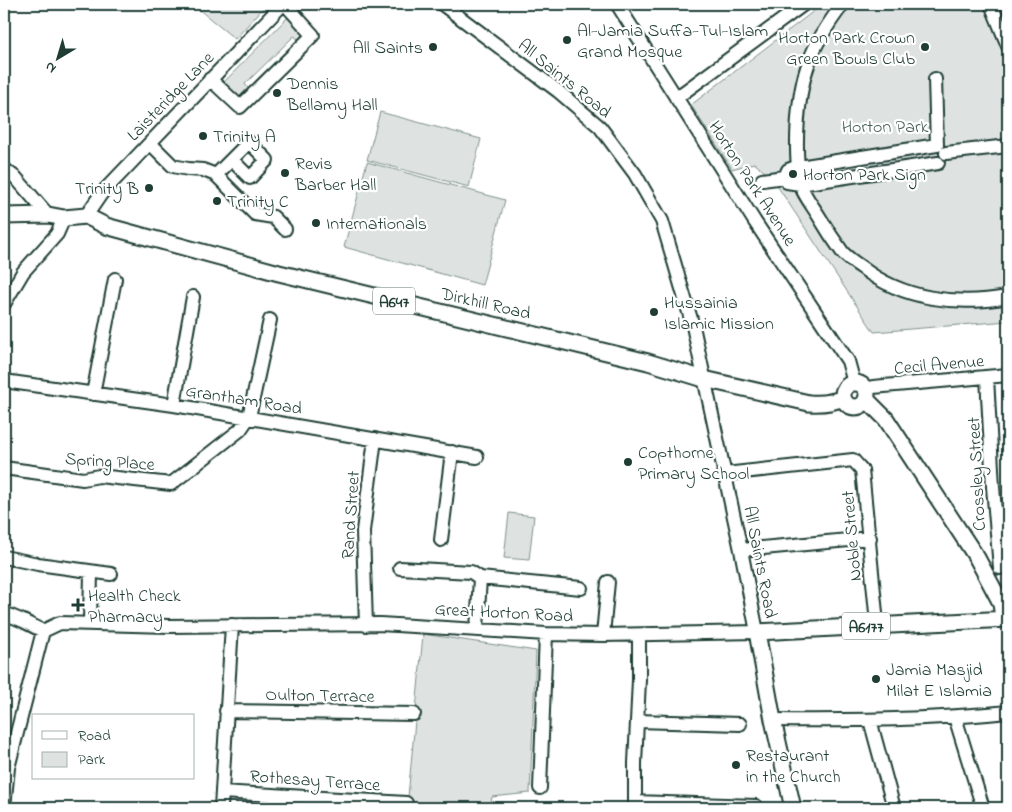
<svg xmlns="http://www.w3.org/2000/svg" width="1012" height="812" viewBox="0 0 1012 812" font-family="'Indie Flower',sans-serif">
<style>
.green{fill:#dee3e2;stroke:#7e908b}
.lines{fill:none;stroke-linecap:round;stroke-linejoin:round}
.minor-casing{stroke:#1f3d34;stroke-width:16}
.major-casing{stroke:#1f3d34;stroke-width:19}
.minor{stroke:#fff;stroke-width:12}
.major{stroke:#fff;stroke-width:15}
.poi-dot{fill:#1f3d34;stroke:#fff;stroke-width:2}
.labels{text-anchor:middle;stroke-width:4.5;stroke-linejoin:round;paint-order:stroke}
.shield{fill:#fff;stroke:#627771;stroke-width:1}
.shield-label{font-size:16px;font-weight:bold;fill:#1f3d34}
.poi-label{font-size:18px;fill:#1f3d34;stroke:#fff;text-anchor:start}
.street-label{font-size:18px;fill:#1f3d34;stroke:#fff}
.park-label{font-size:18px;fill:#455e57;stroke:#fff}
</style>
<rect width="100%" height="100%" fill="#fff"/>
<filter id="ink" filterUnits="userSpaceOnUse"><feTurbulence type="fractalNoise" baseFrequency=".02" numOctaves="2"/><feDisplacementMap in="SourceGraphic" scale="10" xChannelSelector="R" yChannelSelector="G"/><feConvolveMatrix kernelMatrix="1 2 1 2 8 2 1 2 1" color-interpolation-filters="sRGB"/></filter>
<g filter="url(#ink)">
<path class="green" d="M192 4H267L235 39Z
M823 4H1008V321L874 332 772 178 754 163 732 169 691 105Z
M291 14 309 34 301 41 294 36 245 84 250 91 242 100 224 82Z
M380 112 481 139 469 187 367 160Z
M367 162 505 200 482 285 344 247Z
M509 513 534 516 529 560 504 558Z
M423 634 536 651 530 793 492 797 490 808H407Z"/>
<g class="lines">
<g class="minor-casing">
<path id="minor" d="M617 4 755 222 848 361 854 383
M843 4C830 21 816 42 809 62 797 94 794 149 800 182 801 192 815 209 820 218 827 230 835 242 843 253 848 258 855 263 861 267 903 300 957 306 1008 297
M991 4 1008 46
M210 79 240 107 313 35 285 4
M935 79 937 145 793 168 788 170 785 177 787 182 800 184 938 163
M676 98 804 4
M150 143 173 166 188 169 203 170 216 175 255 214 273 217 285 229
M946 153 1008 146
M4 169 16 178 48 215
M216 175 249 142 267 160 250 178 232 160
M762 180 785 177
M86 216 101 194 283 4
M4 304 23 272 57 234 64 218
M987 377 993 487 1000 568
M4 381 174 405 477 457
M873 387 1008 375
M93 394 115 279
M174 405 193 297
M4 468 83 479 99 476 171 484 240 430 249 417 270 320
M725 474 853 460 862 470 876 613
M441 540 452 452
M741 550 870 538
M4 557 38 564 111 574
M400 568 471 572 480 578
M4 613 23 621 43 631
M90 623 91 572
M366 625 363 531 375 439
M477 629 480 578 581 588
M43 631 60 623 169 626 380 624 546 634 603 635 757 632 741 550 693 326 662 221 635 174 600 127 558 91 442 4
M603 635 608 582
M226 711 414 714
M955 717 983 808
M773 720C852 721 930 720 1008 712
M870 720 894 808
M637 721 740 724
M540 788 546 634
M222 792 406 803
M635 802 756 806
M4 808 8 768 43 631
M221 808 232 625
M635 808V763L639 680V635"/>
</g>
<g class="major-casing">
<path id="major" d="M4 216 48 215 64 218 86 216 106 226 279 273 648 362 704 379 809 403C822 404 832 403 843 398
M843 395a12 12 0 1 1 24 0a12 12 0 1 1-24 0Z
M866 399 886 419 977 558 1001 603 1003 619
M793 808 773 720 757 632 1008 619"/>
</g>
<use href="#minor" class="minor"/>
<use href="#major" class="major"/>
</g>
</g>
<g class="poi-dot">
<circle cx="567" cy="40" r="5"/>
<circle cx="433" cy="47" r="5"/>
<circle cx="925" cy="47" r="5"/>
<circle cx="277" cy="93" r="5"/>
<circle cx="203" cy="136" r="5"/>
<circle cx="285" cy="173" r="5"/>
<circle cx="793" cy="174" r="5"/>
<circle cx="149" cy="188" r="5"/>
<circle cx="217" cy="201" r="5"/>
<circle cx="316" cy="223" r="5"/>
<circle cx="654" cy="312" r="5"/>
<circle cx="628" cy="462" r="5"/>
<path d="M75.5 597.5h5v5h5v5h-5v5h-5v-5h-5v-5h5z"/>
<circle cx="876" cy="679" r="5"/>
<circle cx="736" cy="765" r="5"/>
</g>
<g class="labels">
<g class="shield">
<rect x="373" y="287.5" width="42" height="27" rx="4"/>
<rect x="842" y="612.5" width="48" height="27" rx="4"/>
</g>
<g class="shield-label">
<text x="394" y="307">A647</text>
<text x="866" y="632">A6177</text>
</g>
<g class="poi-label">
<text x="577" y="36">Al-Jamia Suffa-Tul-Islam<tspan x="577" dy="21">Grand Mosque</tspan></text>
<text x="915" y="43" text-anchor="end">Horton Park Crown<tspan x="915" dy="21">Green Bowls Club</tspan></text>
<text x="423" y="53" text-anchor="end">All Saints</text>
<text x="287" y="89">Dennis<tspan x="287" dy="21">Bellamy Hall</tspan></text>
<text x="213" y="142">Trinity A</text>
<text x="295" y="169">Revis<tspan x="295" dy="21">Barber Hall</tspan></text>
<text x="803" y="180">Horton Park Sign</text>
<text x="139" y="194" text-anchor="end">Trinity B</text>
<text x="227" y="207">Trinity C</text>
<text x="326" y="229">Internationals</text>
<text x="664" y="308">Hussainia<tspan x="664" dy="21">Islamic Mission</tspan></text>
<text x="638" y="458">Copthorne<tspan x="638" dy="21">Primary School</tspan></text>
<text x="88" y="601">Health Check<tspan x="88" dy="21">Pharmacy</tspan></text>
<text x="886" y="675">Jamia Masjid<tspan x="886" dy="21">Milat E Islamia</tspan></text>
<text x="746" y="761">Restaurant<tspan x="746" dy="21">in the Church</tspan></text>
</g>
<g class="street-label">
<text transform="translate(565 78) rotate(39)" y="6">All Saints Road</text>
<text transform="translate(170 96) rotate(-46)" y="6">Laisteridge Lane</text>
<text transform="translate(753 183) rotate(57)" y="6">Horton Park Avenue</text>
<text transform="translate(486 303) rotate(13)" y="6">Dirkhill Road</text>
<text transform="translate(939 364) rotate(-5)" y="6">Cecil Avenue</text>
<text transform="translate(244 399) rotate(9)" y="6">Grantham Road</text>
<text transform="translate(110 461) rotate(4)" y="6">Spring Place</text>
<text transform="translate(976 474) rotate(-93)" y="6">Crossley Street</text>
<text transform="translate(350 515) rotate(-86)" y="6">Rand Street</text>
<text transform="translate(851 536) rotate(-95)" y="6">Noble Street</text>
<text transform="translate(761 562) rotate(79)" y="6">All Saints Road</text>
<text transform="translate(504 612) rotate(3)" y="6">Great Horton Road</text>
<text transform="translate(320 695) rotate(1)" y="6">Oulton Terrace</text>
<text transform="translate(315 780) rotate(4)" y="6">Rothesay Terrace</text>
</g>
<g class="park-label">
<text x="885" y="132">Horton Park</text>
</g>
</g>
<rect width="1012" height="812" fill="none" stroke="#fff" stroke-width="20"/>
<rect x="10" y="10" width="992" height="792" fill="none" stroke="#1f3d34" stroke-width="2" filter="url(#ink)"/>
<rect x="32" y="714" width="162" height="65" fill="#ffffff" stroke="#a5b1ae"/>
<rect x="42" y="731" width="25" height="8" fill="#ffffff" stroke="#a5b1ae"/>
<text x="78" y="740" font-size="15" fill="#1f3d34">Road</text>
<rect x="42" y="752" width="25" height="15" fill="#dee3e2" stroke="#a5b1ae"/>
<text x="78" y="764" font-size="15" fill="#1f3d34">Park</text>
<g transform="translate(58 58) rotate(218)" stroke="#ffffff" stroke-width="4" paint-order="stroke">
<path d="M0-4L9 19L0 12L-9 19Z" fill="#1f3d34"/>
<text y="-8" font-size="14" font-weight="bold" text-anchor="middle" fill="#1f3d34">N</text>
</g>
</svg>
